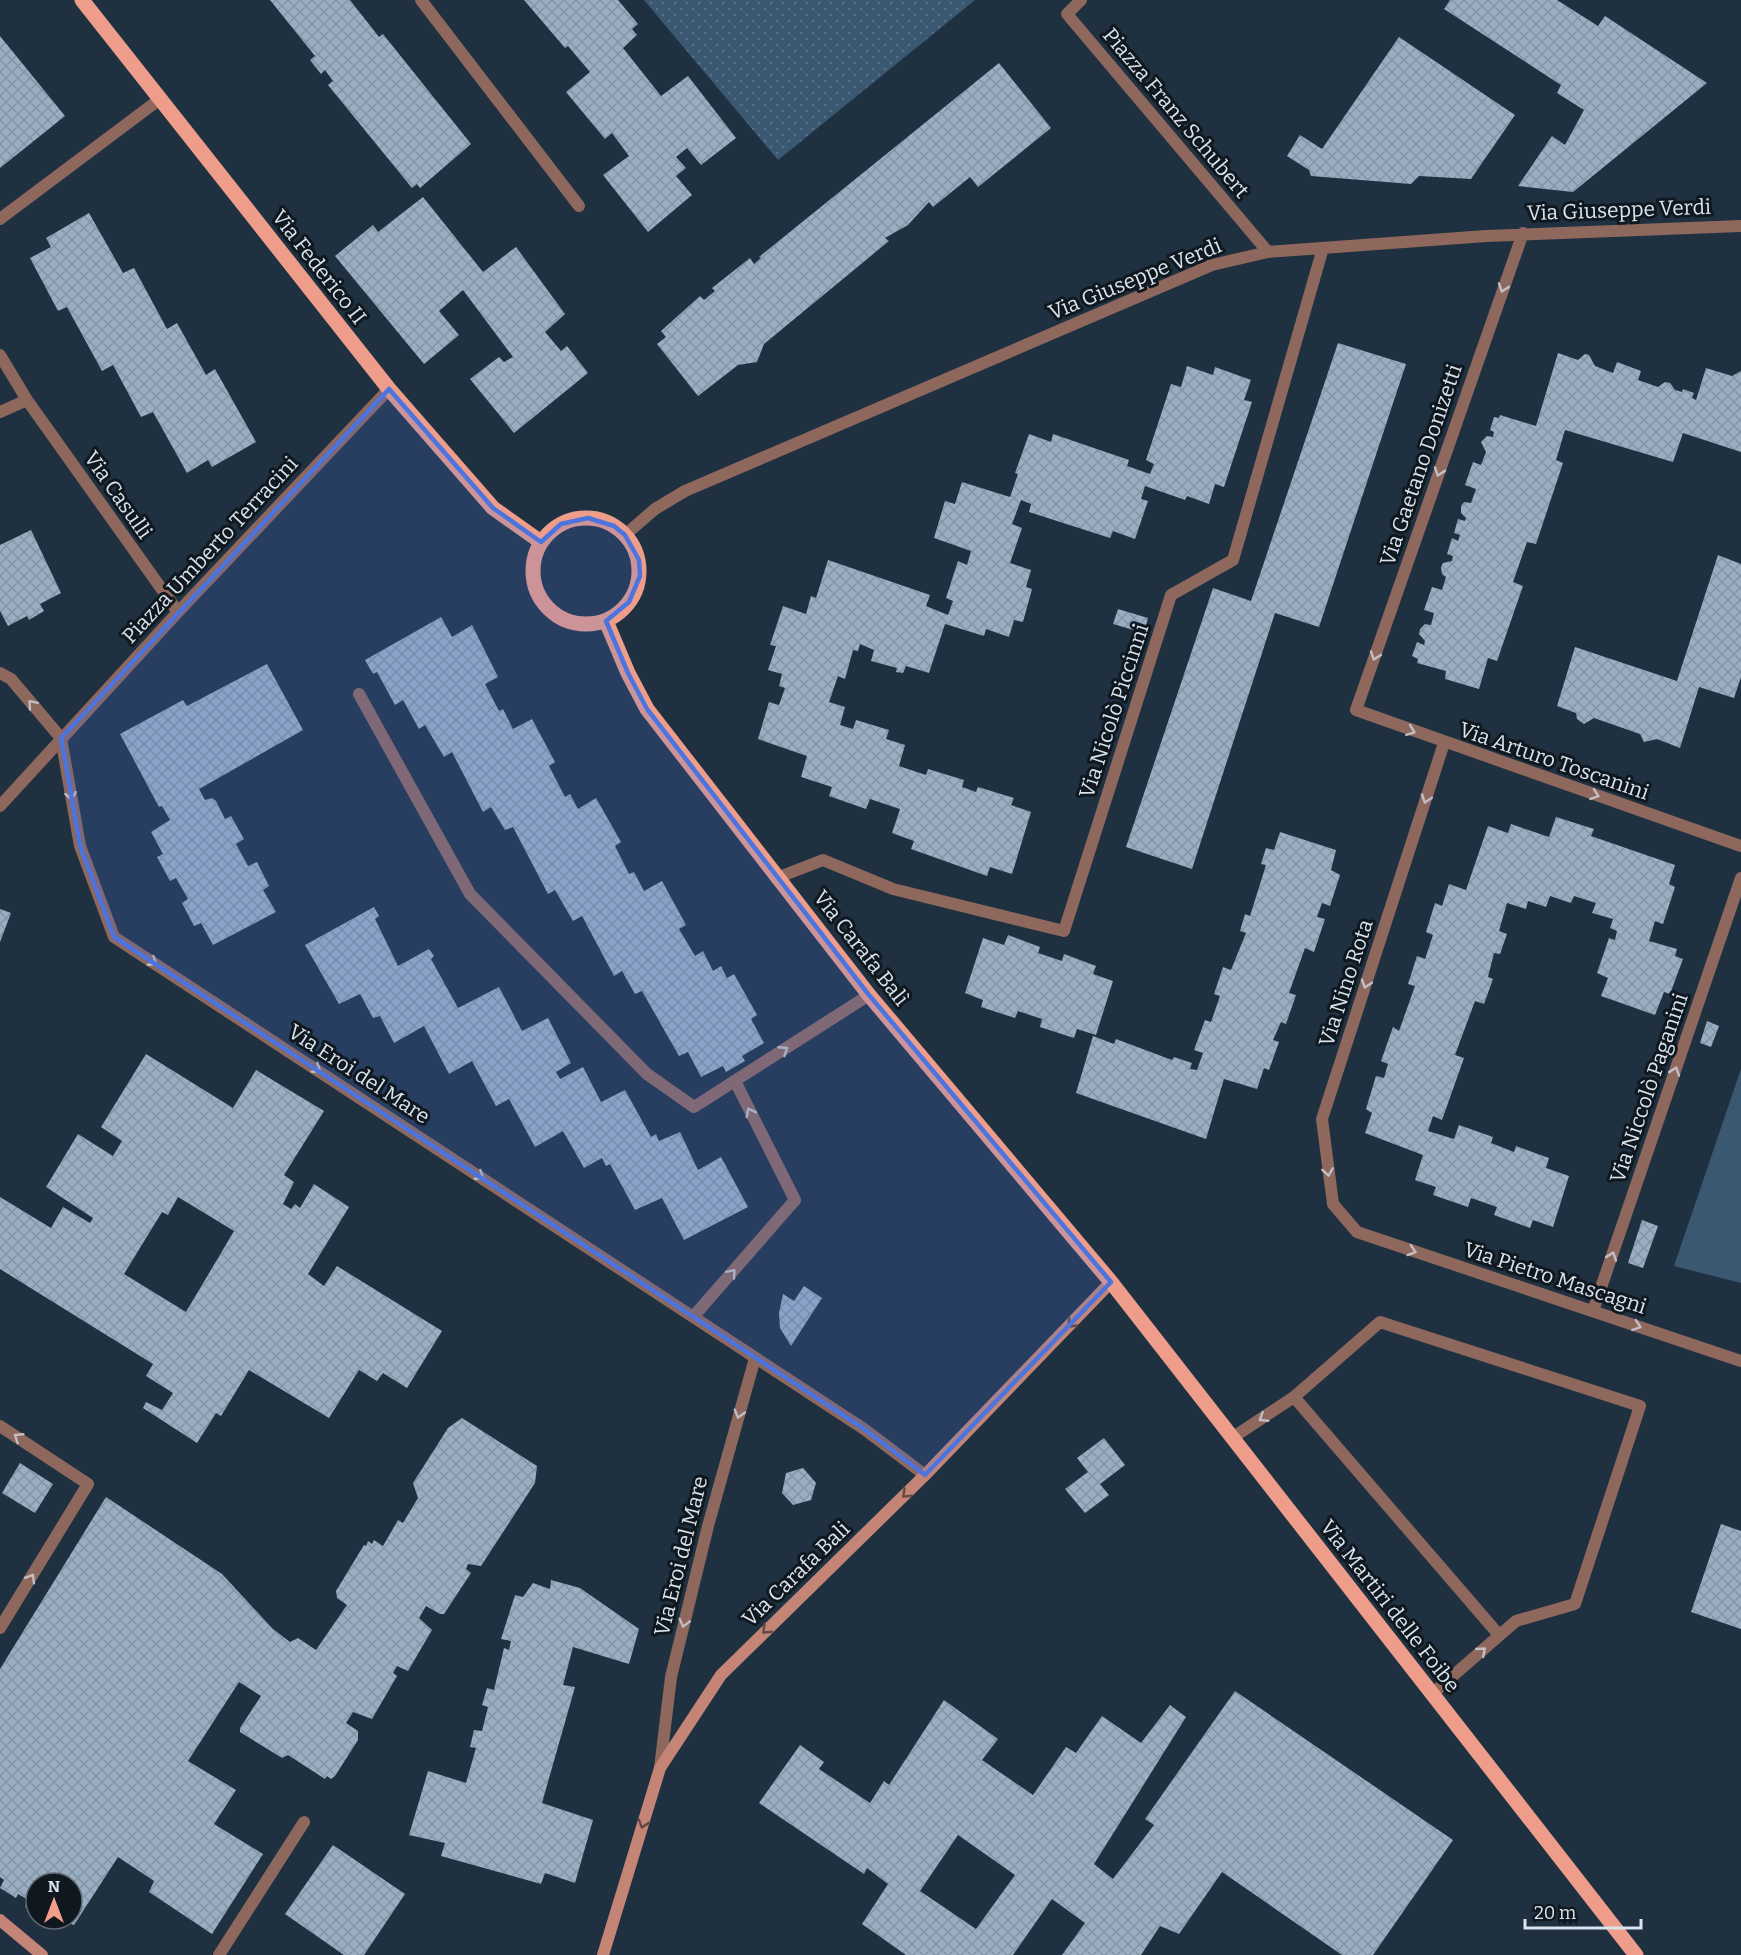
<svg xmlns="http://www.w3.org/2000/svg" width="1741" height="1955" viewBox="0 0 1741 1955" font-family="Bitter,serif">
<style>
.grass{fill:url(#grass-dots)}
.pitch{fill:#3b5873}
.building{fill:url(#building-cross-hatch);fill-rule:evenodd}
.lines{fill:none;stroke-linecap:round;stroke-linejoin:round}
.lane{stroke:#8e675d;stroke-width:12}
.street{stroke:#8e675d;stroke-width:12}
.secondary{stroke:#c48576;stroke-width:12}
.primary{stroke:#ed9d89;stroke-width:15}
.oneway{stroke:#c2bec3}
.oneway2{stroke:#614946}
.marked{fill:#4c74de;fill-opacity:0.2;stroke:#4c74de;stroke-width:4.5;stroke-linejoin:round}
.labels{text-anchor:middle;stroke-width:6;stroke-linejoin:round;paint-order:stroke}
.street-label{font-size:21px;fill:#d9e4ef;stroke:#10181f}
</style>
<defs>
<pattern id="grass-dots" width="8" height="8" patternUnits="userSpaceOnUse" patternTransform="scale(1.5)"><rect width="8" height="8" fill="#3b5873"/><path d="M2 2h.1M6 6h.1" fill="none" stroke="#577087" stroke-width="1.8" stroke-linecap="round"/></pattern>
<pattern id="building-cross-hatch" width="8" height="8" patternUnits="userSpaceOnUse" patternTransform="scale(1.5)"><rect width="8" height="8" fill="#99aec2"/><path d="M0 0l8 8M0 8l8-8" fill="none" stroke="#8394a4"/></pattern>
</defs>
<rect width="100%" height="100%" fill="#1f3141"/>
<path class="grass" d="M644 0H975L778 160Z"/>
<path class="pitch" d="M1741 1069V1283L1674 1266Z"/>
<path class="building" d="M270 0H350L379 37 383 34 471 144 420 188 417 184 412 188 328 85 333 81 325 70 321 74 310 60 315 56Z
M524 0H618L638 24 632 29 637 35 623 48 661 96 688 76 736 138 701 165 687 148 676 157 686 168 676 176 692 195 648 232 603 175 629 156 612 133 605 139 566 92 590 72 568 46 565 48Z
M1450 0H1557L1598 26 1605 16 1707 83 1573 192 1518 186 1552 136 1565 145 1584 110 1557 93 1561 85 1444 9Z
M0 36 65 116 0 168Z
M1399 37 1515 115 1471 179 1419 176 1411 184 1311 176 1309 170 1287 156 1300 135 1322 149Z
M999 63 1051 128 978 187 970 177 933 207 929 202 908 225 885 238 889 241 764 344 757 362 738 365 698 396 657 344 666 337 661 331 700 296 704 300 715 291 712 288 750 258 754 264 761 258 759 257Z
M423 197 483 272 516 247 565 314 545 332 561 351 567 346 588 373 514 433 470 379 499 357 504 362 513 357 463 290 439 311 459 335 424 364 335 256 373 225 378 232Z
M89 213 123 273 134 268 167 329 177 323 206 375 215 369 256 442 212 467 208 460 187 473 153 412 141 417 113 365 102 371 67 307 58 311 30 258 51 247 46 238Z
M1338 343 1406 364 1319 627 1275 613 1192 869 1126 847 1213 588 1251 601Z
M1558 353 1578 360 1585 354 1589 355 1595 366 1613 373 1617 362 1641 371 1638 380 1658 387 1665 382 1670 383 1675 390 1682 392 1683 389 1694 393 1692 398 1696 400 1706 368 1732 376 1741 371V452L1683 433 1673 462 1565 430 1556 460 1563 463 1536 544 1527 542 1513 582 1523 586 1497 661 1488 658 1479 689 1445 679 1446 671 1417 663 1418 659 1412 656 1417 642 1424 645 1425 641 1419 634 1420 629 1425 624 1431 625 1434 613 1424 610 1432 587 1442 590 1446 577 1442 574 1441 567 1443 563 1452 561 1453 556 1447 554 1452 538 1458 541 1460 535 1454 533 1458 519 1465 521 1466 518 1461 513V506L1464 502 1471 503 1476 489 1465 485 1473 462 1481 465 1486 452 1481 442 1487 436 1493 437 1494 432 1490 430 1494 417 1499 418 1500 415 1536 426Z
M1187 366 1213 375 1215 367 1251 380 1244 400 1252 402 1224 487 1215 484 1209 504 1187 496 1185 500 1145 486 1141 499 1148 501 1135 539 1113 531 1110 538 1029 512 1031 504 1021 500 1012 524 1022 528 1010 563 1031 570 1026 587 1032 589 1023 622 1014 620 1009 637 986 629 984 636 945 624 929 673 906 666 903 673 896 672 897 668 871 661 874 650 860 644 858 651 853 650 845 679 838 676 829 702 845 707 840 725 853 729 856 720 889 730 886 739 905 745 899 766 926 775 928 769 964 780 962 787 976 792 978 787 1014 798 1011 805 1031 812 1012 874 990 867 987 876 911 849 914 841 892 833 900 809 870 799 866 809 829 796 832 787 801 777 807 756 758 739 769 702 779 705 785 688 779 686 782 674 768 670 776 646 770 645 783 606 806 614 811 596 816 598 828 560 930 595 926 606 948 615 953 601 946 598 958 561 967 565 971 551 934 538 945 501 955 504 962 482 1010 497 1018 474 1015 473 1029 434 1051 442 1053 434 1129 460 1127 466 1150 474 1154 464 1146 460 1171 384 1181 387Z
M31 530 61 593 40 604 44 611 29 620 27 616 8 626 0 611V545Z
M1718 555 1741 564V677L1734 698 1699 687 1680 748 1657 739 1644 742 1640 734 1594 718 1584 724 1577 719 1576 713 1557 706 1575 647 1677 681Z
M1118 609 1148 618 1144 633 1113 624Z
M441 617 452 637 472 625 498 677 485 684 499 711 503 709 513 729 532 719 555 762 549 766 565 797 570 794 578 809 596 798 621 842 615 846 629 874 634 872 644 891 662 881 686 925 679 929 695 956 703 951 713 971 721 966 727 978 734 974 757 1015 751 1019 764 1043 742 1056 745 1061 726 1072 723 1066 701 1077 688 1052 679 1056 642 991 635 994 622 971 614 976 582 916 573 921 555 890 548 894 513 827 505 830 491 807 483 812 452 752 444 757 425 725 419 729 403 700 395 705 377 672 373 674 365 660Z
M267 664 303 730 199 789 205 800 212 798 216 801 225 819 231 816 244 839 236 844 248 866 257 862 269 886 263 890 276 912 213 945 201 923 194 926 182 903 188 899 176 878 170 881 157 857 163 854 151 832 170 820 162 806 159 807 120 734 183 700 187 706Z
M1556 817 1594 829 1591 836 1675 865 1669 884 1675 887 1663 924 1655 921 1649 941 1677 949 1675 956 1683 959 1670 994 1664 992 1655 1015 1601 996 1608 978 1597 973 1609 938 1615 940 1617 931 1610 928 1613 919 1592 913 1596 903 1574 896 1571 903 1550 896 1546 907 1528 901 1526 909 1507 903 1499 931 1507 934 1500 954 1494 953 1488 977 1493 979 1484 1004 1475 1001 1455 1055 1464 1058 1442 1120 1433 1116 1428 1131 1454 1139 1459 1125 1493 1137 1491 1143 1514 1152 1516 1146 1549 1158 1546 1168 1569 1176 1553 1227 1533 1220 1530 1228 1494 1215 1497 1207 1471 1198 1468 1207 1433 1195 1436 1187 1415 1180 1423 1155 1365 1133 1372 1113 1366 1109 1376 1076 1384 1078 1388 1064 1381 1061 1393 1027 1399 1031 1415 986 1408 984 1417 956 1425 959 1433 935 1426 932 1435 903 1442 906 1449 884 1466 890 1488 826 1508 833 1511 824 1549 837Z
M1280 832 1336 850 1331 870 1340 875 1330 906 1322 903 1317 917 1325 919 1314 952 1305 948 1289 993 1296 995 1286 1024 1281 1022 1273 1040 1279 1042 1269 1070 1264 1068 1257 1089 1224 1079 1206 1139 1076 1093 1093 1036 1114 1044 1116 1039 1172 1060 1174 1057 1192 1063 1190 1069 1197 1070 1203 1053 1194 1050 1205 1020 1211 1022 1220 996 1214 994 1223 967 1231 970 1246 933 1240 931 1245 914 1250 916 1266 865 1261 864 1266 848 1274 850Z
M374 907 379 916 375 919 398 966 429 949 434 956 431 959 458 1008 499 987 522 1031 548 1018 571 1063 556 1072 560 1079 583 1067 601 1102 625 1090 651 1137 656 1134 659 1141 680 1132 698 1170 721 1157 748 1207 684 1240 662 1198 635 1210 610 1164 606 1166 602 1158 584 1168 563 1131 535 1147 509 1099 496 1106 472 1061 449 1074 424 1026 394 1043 380 1016 373 1018 360 994 339 1004 305 945Z
M0 909 11 913 0 942Z
M1008 935 1040 947 1038 953 1062 961 1064 954 1096 966 1093 974 1113 981 1096 1035 1077 1029 1074 1038 1040 1027 1042 1019 1018 1011 1015 1018 981 1007 983 1000 965 993 983 938 1004 945Z
M1707 1021 1719 1026 1711 1047 1700 1043Z
M146 1054 233 1108 256 1070 324 1111 284 1175 294 1182 283 1204 291 1209 295 1204 300 1208 314 1184 349 1207 308 1274 324 1286 337 1266 442 1331 407 1388 383 1373 377 1381 359 1370 329 1418 249 1370 221 1416 216 1413 197 1443 143 1408 146 1402 162 1410 173 1393 146 1376 153 1364 0 1269V1197L51 1228 63 1207 90 1223 93 1218 46 1187 78 1134 113 1156 122 1141 101 1127ZM178 1197 234 1231 186 1312 124 1274 162 1212 168 1215Z
M1642 1220 1658 1226 1643 1268 1628 1263Z
M804 1286 822 1298 791 1346 780 1328 779 1313 783 1294 794 1301Z
M462 1418 537 1466 535 1483 481 1566 468 1564 466 1569 471 1573 444 1614H440L426 1606 419 1618 432 1630 408 1671 397 1666 393 1673 397 1676 372 1719 353 1712 346 1723 358 1731V1740L335 1776 331 1779 327 1776 325 1779 288 1755 282 1758 240 1732V1728L261 1696 239 1682 188 1761 236 1790 214 1824 263 1854 212 1934 149 1892 154 1881 118 1857 74 1925 58 1919H72V1883H36V1911L25 1907 28 1900 18 1894 16 1898 0 1888 4 1880 0 1877V1669L106 1497 222 1574 273 1629 290 1642 298 1638 316 1650 347 1605 337 1598 336 1591 364 1545 366 1546 368 1541 372 1544 374 1540 383 1546 398 1520 403 1523 418 1498 413 1483 448 1428Z
M1104 1438 1125 1465 1100 1484 1109 1495 1085 1513 1065 1489 1088 1472 1077 1458Z
M20 1463 53 1484 35 1513 2 1493Z
M803 1468 816 1483 811 1500 793 1505 782 1493 786 1473Z
M1721 1524 1741 1531V1629L1691 1612Z
M551 1580 580 1588 639 1629 629 1664 573 1647 563 1685 575 1687 542 1803 593 1820 575 1883 545 1873 541 1884 441 1856 445 1843 409 1835 428 1771 466 1783 476 1748 470 1747 474 1730 482 1731 488 1707 482 1705 487 1688 494 1690 504 1648 509 1650 511 1641 501 1639 515 1595 523 1597 533 1583 550 1589Z
M1235 1691 1453 1840 1373 1955H1342L1222 1872 1179 1934 1160 1926 1141 1955H1062L1085 1923 1052 1899 1013 1955H906L862 1924 888 1884 867 1868 864 1874 759 1803 800 1745 824 1762 819 1769 870 1803 884 1781 889 1785 944 1700 998 1739 982 1760 1033 1795 1066 1747 1076 1753 1102 1716 1141 1743 1170 1705 1186 1717 1094 1864 1113 1879 1154 1825 1145 1819ZM958 1835 1015 1875 976 1929 920 1891Z
M333 1845 405 1894 364 1955H344L285 1914Z"/>
<g class="lines">
<path class="lane" d="M0 219 160 99
M1232 1438 1294 1397
M1432 1694 1516 1621 1575 1604 1640 1406 1380 1322 1294 1397 1499 1635
M219 1955 304 1822"/>
<path class="street" d="M421 0 579 206
M1081 0 1067 14 1268 252
M1523 233 1356 710 1741 846
M0 355 27 400 178 612
M0 412 27 400
M625 535 655 509 685 491 1212 265 1268 252 1486 236 1741 226
M0 673 11 679 61 738 80 846 114 937 864 1429 925 1475
M359 694 470 894 647 1074 694 1107 869 995
M1444 743 1322 1119 1333 1204 1357 1232 1741 1361
M0 806 178 612 389 389
M779 877 823 860 893 889 1064 931 1171 595 1233 560 1323 248
M1593 1311 1741 878
M693 1317 795 1200 735 1081
M0 1426 88 1484 0 1628
M660 1768 671 1677 708 1526 755 1358"/>
<path class="secondary" d="M0 1920 42 1955
M603 1955 660 1768 721 1675 925 1475 1111 1282"/>
<path class="primary" d="M82 0 389 389 493 508 541 542
M533 571a53 53 0 1 1 106 0a53 53 0 1 1-106 0Z
M606 621 628 673 647 709 869 995 1111 1282 1636 1955"/>
</g>
<defs><path id="oneway-chevron" d="M-2-3.5L2.5 0L-2 3.5" fill="none" stroke-width="1.6" stroke-linecap="round" stroke-linejoin="round" transform="scale(1.5)"/></defs>
<g class="oneway">
<use href="#oneway-chevron" transform="translate(1503 288) rotate(109)"/>
<use href="#oneway-chevron" transform="translate(1439 472) rotate(109)"/>
<use href="#oneway-chevron" transform="translate(1375 656) rotate(109)"/>
<use href="#oneway-chevron" transform="translate(32 704) rotate(-130)"/>
<use href="#oneway-chevron" transform="translate(1411 731) rotate(21)"/>
<use href="#oneway-chevron" transform="translate(1595 795) rotate(19)"/>
<use href="#oneway-chevron" transform="translate(71 796) rotate(80)"/>
<use href="#oneway-chevron" transform="translate(1426 799) rotate(108)"/>
<use href="#oneway-chevron" transform="translate(153 962) rotate(33)"/>
<use href="#oneway-chevron" transform="translate(1366 984) rotate(108)"/>
<use href="#oneway-chevron" transform="translate(784 1050) rotate(-33)"/>
<use href="#oneway-chevron" transform="translate(317 1069) rotate(33)"/>
<use href="#oneway-chevron" transform="translate(1675 1071) rotate(-71)"/>
<use href="#oneway-chevron" transform="translate(750 1112) rotate(-117)"/>
<use href="#oneway-chevron" transform="translate(1328 1172) rotate(81)"/>
<use href="#oneway-chevron" transform="translate(480 1176) rotate(33)"/>
<use href="#oneway-chevron" transform="translate(1412 1251) rotate(18)"/>
<use href="#oneway-chevron" transform="translate(1612 1256) rotate(-71)"/>
<use href="#oneway-chevron" transform="translate(732 1273) rotate(-49)"/>
<use href="#oneway-chevron" transform="translate(1637 1326) rotate(19)"/>
<use href="#oneway-chevron" transform="translate(739 1414) rotate(106)"/>
<use href="#oneway-chevron" transform="translate(1263 1418) rotate(147)"/>
<use href="#oneway-chevron" transform="translate(18 1437) rotate(-147)"/>
<use href="#oneway-chevron" transform="translate(31 1578) rotate(-59)"/>
<use href="#oneway-chevron" transform="translate(684 1623) rotate(104)"/>
<use href="#oneway-chevron" transform="translate(1482 1651) rotate(-41)"/>
</g>
<g class="oneway2">
<use href="#oneway-chevron" transform="translate(1071 1324) rotate(134)"/>
<use href="#oneway-chevron" transform="translate(906 1494) rotate(136)"/>
<use href="#oneway-chevron" transform="translate(766 1630) rotate(136)"/>
<use href="#oneway-chevron" transform="translate(643 1824) rotate(107)"/>
</g>
<path class="marked" d="M389 389 493 508 541 542 561 524 588 518 614 526 625 535 639 560 640 576 629 602 606 621 628 673 647 709 869 995 1111 1282 925 1475 864 1429 114 937 80 846 61 738Z"/>
<g class="labels">
<g class="street-label">
<text transform="translate(1176 113) rotate(50)" y="7">Piazza Franz Schubert</text>
<text transform="translate(1619 210) rotate(-2)" y="7">Via Giuseppe Verdi</text>
<text transform="translate(319 267) rotate(52)" y="7">Via Federico II</text>
<text transform="translate(1135 279) rotate(-22)" y="7">Via Giuseppe Verdi</text>
<text transform="translate(1421 465) rotate(-71)" y="7">Via Gaetano Donizetti</text>
<text transform="translate(118 495) rotate(55)" y="7">Via Casulli</text>
<text transform="translate(210 550) rotate(-47)" y="7">Piazza Umberto Terracini</text>
<text transform="translate(1114 711) rotate(-72)" y="7">Via Nicolò Piccinni</text>
<text transform="translate(1554 761) rotate(19)" y="7">Via Arturo Toscanini</text>
<text transform="translate(861 948) rotate(52)" y="7">Via Carafa Balì</text>
<text transform="translate(1346 983) rotate(-72)" y="7">Via Nino Rota</text>
<text transform="translate(359 1074) rotate(33)" y="7">Via Eroi del Mare</text>
<text transform="translate(1649 1088) rotate(-71)" y="7">Via Niccolò Paganini</text>
<text transform="translate(1555 1278) rotate(18)" y="7">Via Pietro Mascagni</text>
<text transform="translate(681 1556) rotate(-76)" y="7">Via Eroi del Mare</text>
<text transform="translate(796 1574) rotate(-44)" y="7">Via Carafa Bali</text>
<text transform="translate(1390 1606) rotate(52)" y="7">Via Martiri delle Foibe</text>
</g>
</g>
<g transform="translate(54 1901)"><circle r="28" fill="#10181f" stroke="#606a72" stroke-width="1.5"/>
<path d="M0-4.5L10 22L0 15L-10 22Z" fill="#f49e89"/>
<text y="-9" font-size="16" font-weight="bold" text-anchor="middle" fill="#d9e4ef">N</text>
</g>
<path d="M1525 1919v9h116v-9" fill="none" stroke="#d9e4ef" stroke-width="3"/>
<text x="1534" y="1919" font-size="18" fill="#d9e4ef" stroke="#10181f" stroke-width="4.5" paint-order="stroke">20 m</text>
</svg>
